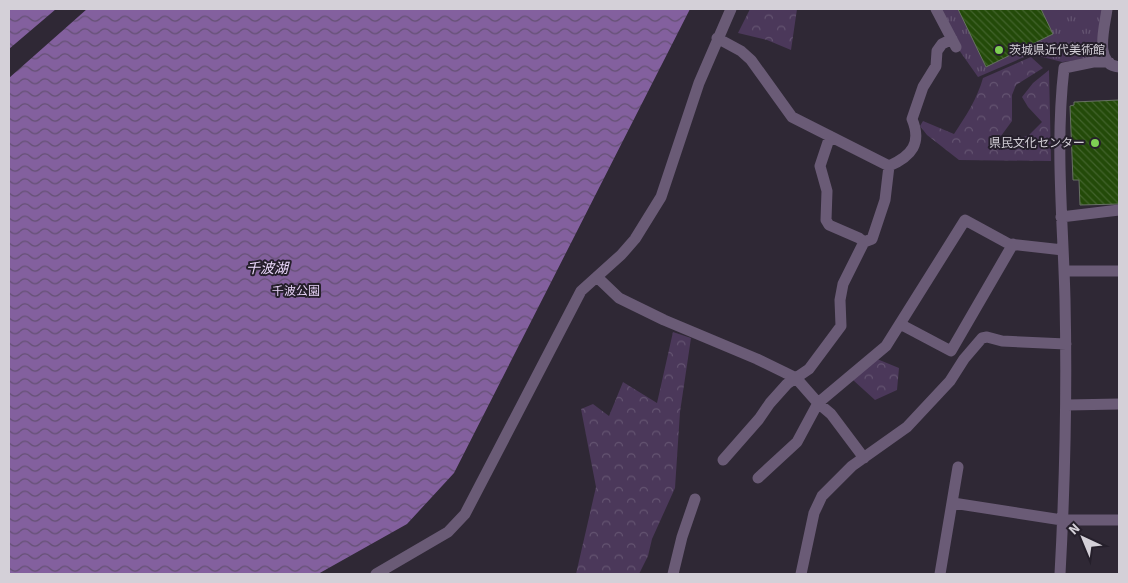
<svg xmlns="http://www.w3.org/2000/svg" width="1128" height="583" viewBox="0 0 1128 583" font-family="'Source Sans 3','Noto Sans JP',sans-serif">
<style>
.grass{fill:url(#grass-tufts)}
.forest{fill:url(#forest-crowns)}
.water{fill:url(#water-waves)}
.building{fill:url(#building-back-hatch);stroke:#667062}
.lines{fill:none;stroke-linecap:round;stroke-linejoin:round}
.minor{stroke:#6a5b76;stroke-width:11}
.poi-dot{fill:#7ed053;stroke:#251f2b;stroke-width:2}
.labels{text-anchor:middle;stroke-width:4;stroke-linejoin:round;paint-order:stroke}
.poi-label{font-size:12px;fill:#d4d0d8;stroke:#251f2b;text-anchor:start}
.park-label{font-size:12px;fill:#e5d1f5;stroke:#251f2b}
.water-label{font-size:14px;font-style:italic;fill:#eddafe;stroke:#251f2b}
</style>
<defs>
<pattern id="grass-tufts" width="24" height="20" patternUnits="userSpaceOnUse" patternTransform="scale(1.25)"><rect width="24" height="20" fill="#4b385a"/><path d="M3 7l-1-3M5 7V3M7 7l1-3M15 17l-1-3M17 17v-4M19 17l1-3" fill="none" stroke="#645471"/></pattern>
<pattern id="forest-crowns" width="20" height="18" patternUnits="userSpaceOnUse" patternTransform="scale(1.25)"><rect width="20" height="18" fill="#4b385a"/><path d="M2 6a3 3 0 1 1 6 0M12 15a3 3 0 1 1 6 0" fill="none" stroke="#645471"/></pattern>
<pattern id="water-waves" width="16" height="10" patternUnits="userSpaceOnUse" patternTransform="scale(1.25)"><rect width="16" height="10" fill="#83609e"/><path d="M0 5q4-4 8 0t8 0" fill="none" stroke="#655174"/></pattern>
<pattern id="building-back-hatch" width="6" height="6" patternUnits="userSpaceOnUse" patternTransform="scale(1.25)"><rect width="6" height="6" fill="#234a09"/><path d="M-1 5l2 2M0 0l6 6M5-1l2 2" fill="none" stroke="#42632c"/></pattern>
</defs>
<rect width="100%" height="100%" fill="#2f2835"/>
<path class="grass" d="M940 9H1102L1095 58 1062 62 1031 54 978 77 959 50Z"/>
<path class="forest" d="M750 9H797L791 50 767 40 738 33Z
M1031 57 1043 68 1016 85 1012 95V121L1001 136V146L1023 143 1021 138 1029 135 1042 122 1028 107 1022 97 1033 83 1049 70 1051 161 959 160 927 135 920 126 923 121 954 134C966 116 977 99 983 78Z
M673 332 691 338 680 412 675 488 652 539 648 556 639 574H576L596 487 581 409 593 404 609 416 623 382 657 403Z
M877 359 899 368 897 390 875 400 853 380Z"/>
<path class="water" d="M9 9H56L9 49Z
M87 9H690L454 473 407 524 318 574H9V78Z"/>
<path class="building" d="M958 9H1041L1053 34 986 67Z
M1119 100V204L1080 205 1079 180H1073L1070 106 1074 105V102Z"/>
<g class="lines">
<path class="minor" d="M936 9 956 47
M1107 9C1105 26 1093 65 1119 67
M717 38 741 51 751 60 792 117 889 166C912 156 922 143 912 119L923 87 936 66 937 51 942 44 952 39
M830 136 820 166 827 191 826 220 829 225 859 238 864 242
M1061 217 1119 210
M1064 271H1119
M597 277 619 298 664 320 757 359 796 378 818 403 831 414 864 458
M900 324 951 351 1013 244
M1067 405 1119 404
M723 460 759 419 770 403 787 384 809 369 841 326 840 300 843 284 864 242 872 239 885 200 889 166
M758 478 797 442 818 403 886 346 965 220 1009 244 1063 250
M953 503 1062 520H1119
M376 574 448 532 465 514 581 291 621 255 635 239 661 197 699 83 731 9
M673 574 682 537 695 499
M801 574 814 513 822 496 852 466 907 427 950 381 964 359 982 338 987 337 1002 341 1066 344
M940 574 958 467
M1060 574C1065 483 1067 390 1065 299 1063 222 1055 145 1064 68L1093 62H1109"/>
</g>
<g class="poi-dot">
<circle cx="999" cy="50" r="5"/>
<circle cx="1095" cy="143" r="5"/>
</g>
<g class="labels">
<g class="poi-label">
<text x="1009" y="54">茨城県近代美術館</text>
<text x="1085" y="147" text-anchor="end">県民文化センター</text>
</g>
<g class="park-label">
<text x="296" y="295">千波公園</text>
</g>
<g class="water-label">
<text x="267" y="273">千波湖</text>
</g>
</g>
<rect width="1128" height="583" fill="none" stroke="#d4d0d8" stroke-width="20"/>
<g transform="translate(1083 538) rotate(316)" stroke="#251f2b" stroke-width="4" paint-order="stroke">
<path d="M0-4L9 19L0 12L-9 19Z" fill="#d4d0d8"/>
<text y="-8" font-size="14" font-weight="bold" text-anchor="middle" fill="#d4d0d8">N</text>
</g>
</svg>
